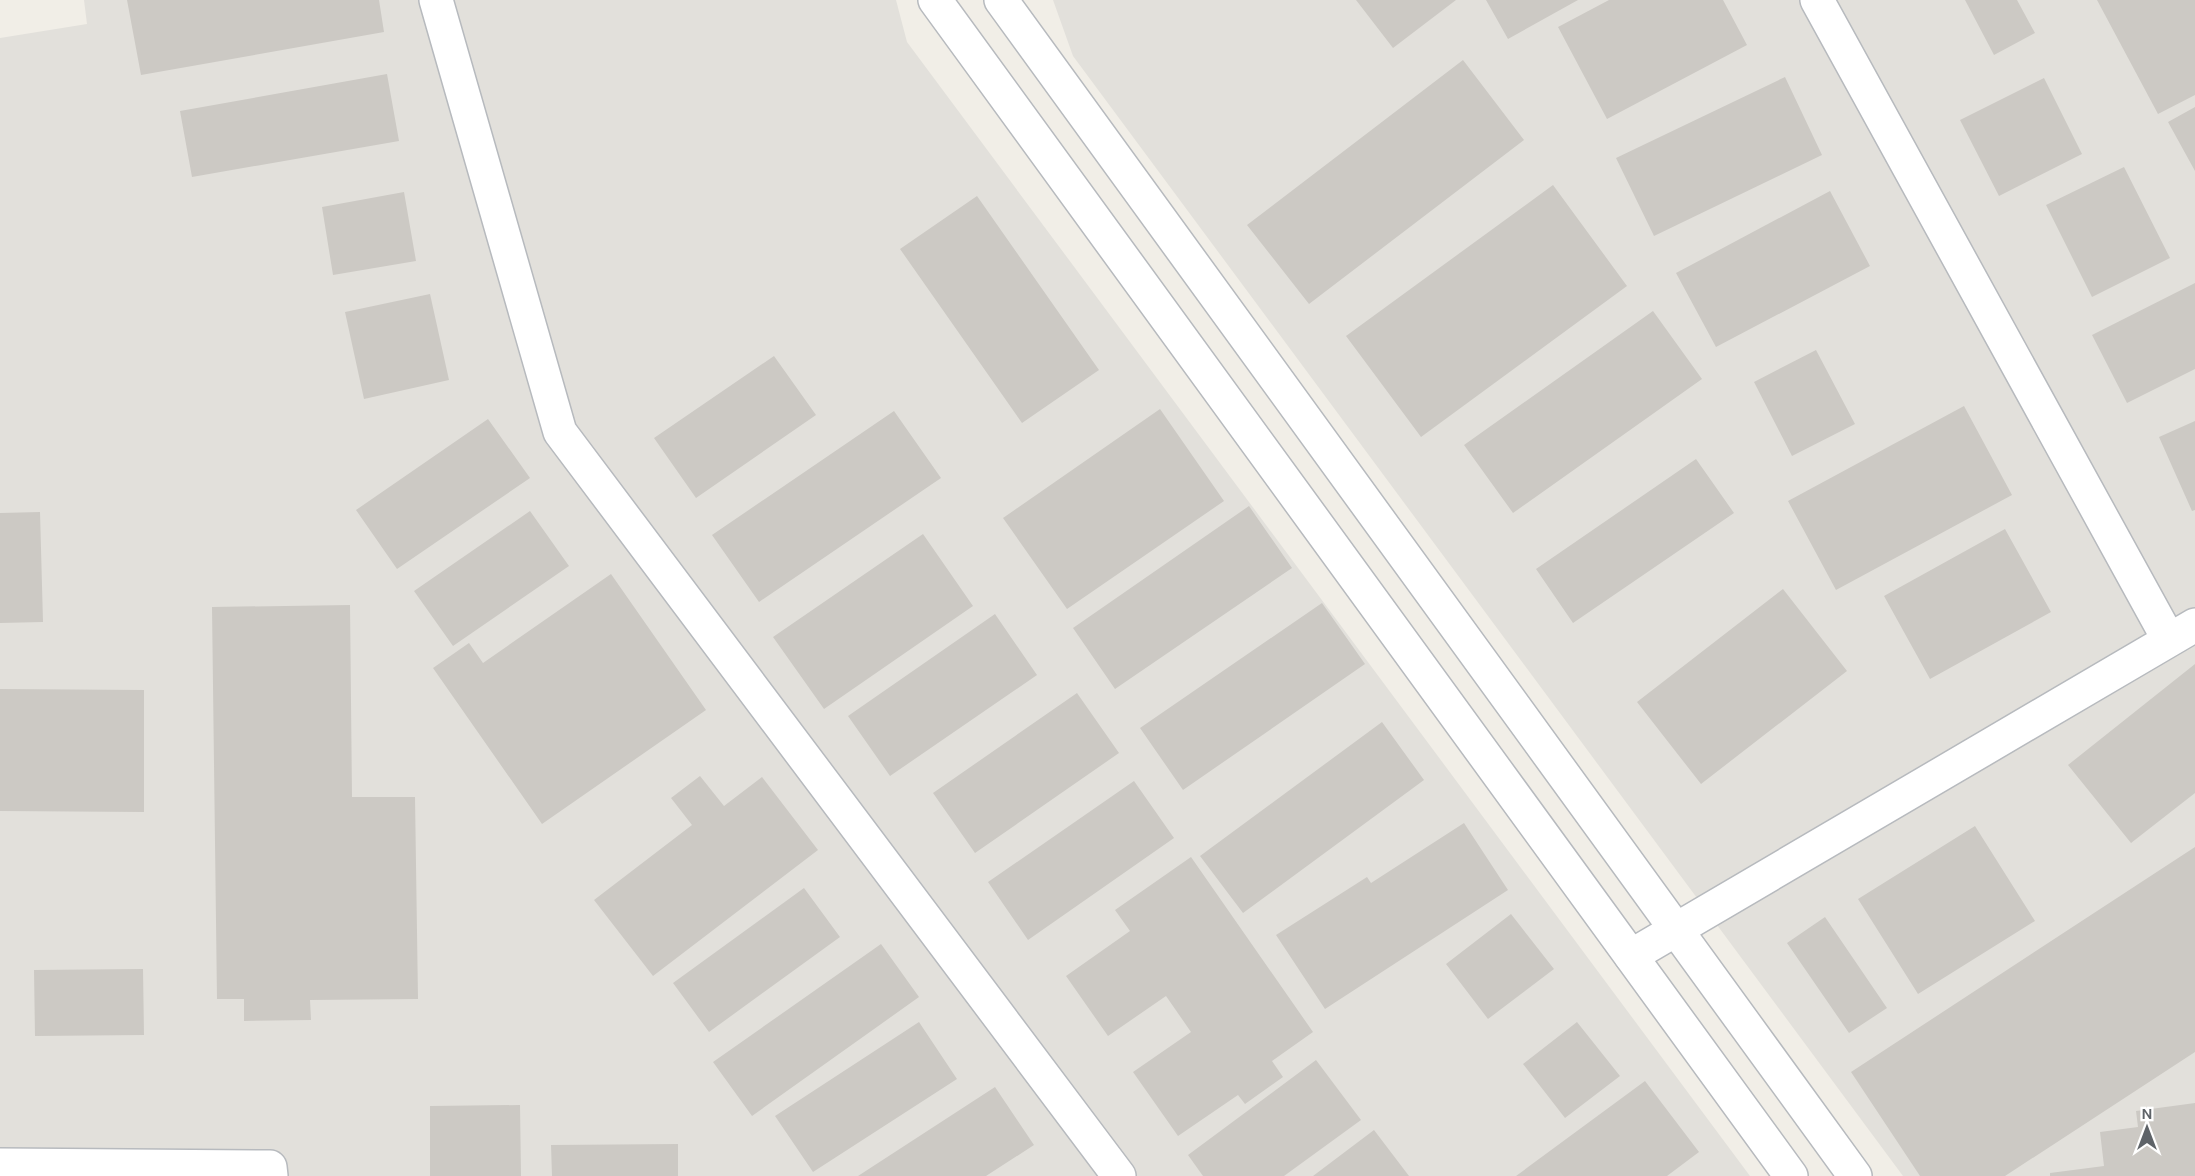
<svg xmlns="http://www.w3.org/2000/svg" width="2195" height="1176" viewBox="0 0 2195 1176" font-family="Karla,sans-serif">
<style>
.industrial{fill:#e2e0db}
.building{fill:#ccc9c4}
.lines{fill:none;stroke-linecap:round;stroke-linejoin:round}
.minor-casing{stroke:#b7babe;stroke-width:36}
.tertiary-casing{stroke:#b7babe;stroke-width:36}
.minor{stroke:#fff;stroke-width:33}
.tertiary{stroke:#fff;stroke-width:33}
</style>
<rect width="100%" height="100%" fill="#f1eee7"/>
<path class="industrial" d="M84 0H896L907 42 1750 1176H0V38L87 24Z
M1053 0H2195V1176H1903L1073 56Z"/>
<path class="building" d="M127 0H379L384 32 141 75Z
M1356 0H1456L1393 48Z
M1486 0H1578L1508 39Z
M1609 0H1723L1747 45 1607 119 1558 27Z
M1965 0H2017L2035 33 1994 55Z
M2097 0H2195V95L2158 114Z
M1463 60 1524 140 1309 304 1247 225Z
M387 74 399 141 192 177 180 111Z
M1785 77 1822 155 1654 236 1616 158Z
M2044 78 2082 154 1999 196 1960 120Z
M2195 107V171L2168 122Z
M2124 167 2170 258 2092 297 2046 205Z
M1553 185 1627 286 1421 437 1346 336Z
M1830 191 1870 266 1716 347 1676 273Z
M404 192 416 261 333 275 322 207Z
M977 196 1099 370 1022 423 900 249Z
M2195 283V369L2127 403 2092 335Z
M430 294 449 380 364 399 345 312Z
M1653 311 1702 379 1513 513 1464 445Z
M1816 350 1855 424 1792 456 1754 382Z
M774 356 816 415 696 498 654 438Z
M1964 406 2012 495 1836 590 1788 501Z
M1160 409 1224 501 1067 609 1003 518Z
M894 411 941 478 759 602 712 535Z
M488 419 530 478 397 569 356 510Z
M2195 421V510L2192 511 2159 437Z
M1696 459 1734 513 1573 623 1536 569Z
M1249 506 1292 568 1115 689 1073 628Z
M530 511 569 566 453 646 414 591Z
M40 512 43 622 0 623V513Z
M2005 529 2051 612 1930 679 1884 596Z
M923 534 973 606 824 709 773 637Z
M611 574 706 710 542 824 433 668 469 643 483 663Z
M1783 589 1847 671 1701 784 1637 702Z
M1322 603 1365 664 1183 790 1140 728Z
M350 605 352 797H415L418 999 310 1000 311 1020 244 1021V999H217L212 607Z
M995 614 1037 675 890 776 848 716Z
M2195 664V793L2131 843 2068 765Z
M0 689 144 690V812L0 811Z
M1077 693 1119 753 975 853 933 793Z
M1382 722 1424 780 1243 913 1200 856Z
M700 776 724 806 762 777 818 850 653 976 594 900 692 825 671 798Z
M1134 781 1174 838 1028 940 988 882Z
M1464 823 1508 890 1325 1009 1276 935 1367 877 1371 883Z
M1975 826 2035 921 1918 994 1858 899Z
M2195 847V1052L2005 1176H1920L1851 1072Z
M1191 857 1313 1032 1272 1061 1283 1077 1245 1104 1238 1095 1178 1136 1133 1072 1191 1032 1166 996 1108 1036 1066 976 1130 931 1115 910Z
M804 888 840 937 709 1032 673 983Z
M1511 914 1554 969 1488 1019 1446 964Z
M1825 917 1887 1008 1849 1033 1787 943Z
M881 944 919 997 752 1116 713 1062Z
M143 969 144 1035 35 1036 34 970Z
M919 1022 957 1079 813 1172 775 1116Z
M1577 1022 1620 1076 1565 1118 1523 1064Z
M1316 1060 1361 1120 1284 1176H1203L1188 1155Z
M1645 1081 1699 1152 1667 1176H1516Z
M995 1087 1034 1145 986 1176H858Z
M2195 1103V1176H2050V1173L2104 1166 2100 1132 2138 1127 2136 1111Z
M520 1105 521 1176H430V1106Z
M1374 1130 1409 1176H1313Z
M678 1144V1176H552L551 1145Z"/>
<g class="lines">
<g class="minor-casing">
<path id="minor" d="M436 0 560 432 1119 1176
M1817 0 2169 640
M1631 956 2195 625
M0 1165 270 1167 271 1176"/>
</g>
<g class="tertiary-casing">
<path id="tertiary" d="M935 0 1791 1176
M1001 0 1855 1176"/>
</g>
<use href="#minor" class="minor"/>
<use href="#tertiary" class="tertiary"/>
</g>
<g transform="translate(2147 1128)" stroke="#ffffff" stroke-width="4.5" paint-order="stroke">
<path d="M0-4.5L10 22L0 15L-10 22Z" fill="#5e6368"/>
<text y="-9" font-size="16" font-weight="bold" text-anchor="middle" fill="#5e6368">N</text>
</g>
</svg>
